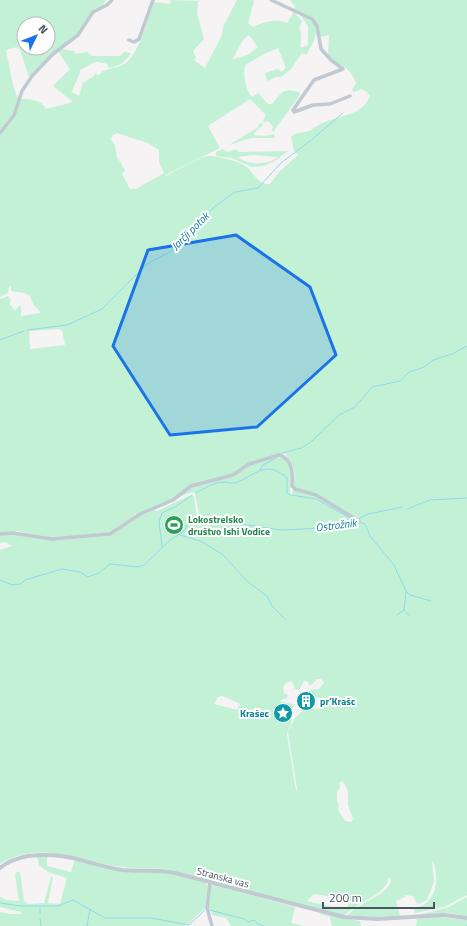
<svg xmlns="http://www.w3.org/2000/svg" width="467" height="926" viewBox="0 0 467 926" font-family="'Titillium Web',sans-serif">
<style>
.green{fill:#c3f1d5;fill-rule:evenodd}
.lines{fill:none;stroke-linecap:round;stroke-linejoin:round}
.stream{stroke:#90daee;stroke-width:1}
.minor{stroke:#c1cad2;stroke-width:3.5}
.tertiary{stroke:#c1cad2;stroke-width:4}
.marked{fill:#1a73e8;fill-opacity:0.2;stroke:#1a73e8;stroke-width:3;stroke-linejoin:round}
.labels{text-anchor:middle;stroke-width:4;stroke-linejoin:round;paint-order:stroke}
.leisure-label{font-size:10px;font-weight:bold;fill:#27864d;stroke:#fff;text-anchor:start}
.culture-label{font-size:10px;font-weight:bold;fill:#0d838f;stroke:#fff;text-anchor:start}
.street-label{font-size:10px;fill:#4a5661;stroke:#fff}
.water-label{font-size:11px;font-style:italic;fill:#0c7c9b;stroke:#fff}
</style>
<rect width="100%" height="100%" fill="#f5f3f3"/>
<path class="green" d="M0 0H106L103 5 94 9 74 37 53 52 29 77 20 50 17 47 6 50 13 85 18 99 12 114 0 131ZM24 24H48V48H24Z
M171 0 198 1 197 13 204 39 193 51 196 57 194 60 205 68 222 35 224 23H225L237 0H253L254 2 248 23 253 27C265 22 274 18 287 23L294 12 302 21 299 29C304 34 299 41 301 48L308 45V26L299 13C323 25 318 35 306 55L302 53 291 69 280 78 279 76 267 81 265 73 278 69 281 72 286 68 278 48 266 53 245 65C243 75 245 89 252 97L258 93 268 104H272C283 92 281 88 299 92L300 95 273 132 272 130 273 127 268 121 264 123 263 121 266 115 250 99 208 126 220 148 165 175 166 176C174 172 199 157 208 156 218 156 239 161 247 167 253 173 260 186 270 184L280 171 298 155 294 151 291 137C296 132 300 133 306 132 313 130 318 124 325 122 342 115 363 115 370 96L367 92 361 89 354 92 352 90 356 83C349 64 338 67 328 55L329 35 320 37 318 35 314 20 294 10 295 7 290 0H467V895L444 907 415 913 414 909C417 907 422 906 425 904 438 895 439 872 432 860L434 882 427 900 419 904 416 902 413 896 405 895V897L396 901 400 916 374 917 348 915C360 900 391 896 391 878H388C389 893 355 903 344 916L171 870C155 867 139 870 122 867 80 862 42 839 0 864V550L12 546 5 542 0 543V535L17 534 34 537 62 540 105 536 116 532 138 516 155 510 157 511 191 495 194 496 197 519H200L195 494 192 492 136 514 110 533 54 538 17 531 0 533V299L8 296 11 300 9 303 15 311 19 306H21V316L41 313 33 304 30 296 24 293 11 291V286H9L8 293 0 297V135L15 115 21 99C30 99 42 100 46 109L73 102 53 86 70 69 58 51 61 49 74 51 75 54 87 52 92 56H120L124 52 131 53C126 62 119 66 109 68L107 64C90 59 95 64 80 70 80 77 74 84 72 92L79 96 83 82H85L90 78H92L95 74 99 75C103 68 119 69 127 62 140 50 148 19 153 2L170 4ZM249 35 258 47 249 54 232 60 243 40ZM117 133 148 143 159 150V162L164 173 136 189H130L122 174 125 170 117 157 115 145 111 139 113 135ZM59 329 62 330 65 345 30 349 29 331ZM285 453C296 474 296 469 292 495L290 494C290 480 294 469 283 458L275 457V455H283ZM317 679H321L324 683 319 689 310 690 308 693 314 699 318 697 320 698 323 706 316 709H311L307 706 295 718 288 732 298 795 295 785 287 734 292 720 289 716 294 706 292 704 281 702V700L287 698 288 695 284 693 283 688 286 683 292 681 295 689 299 690 304 681H307L310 686ZM222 696 239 703 240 705 237 710 214 704 218 697ZM343 781 348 791V805L353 819 351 822 345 821 338 810 339 804 337 802V792L340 787 339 783ZM314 894 352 900V901L346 908 342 909 307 901Z
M261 122 263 125 254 133V135L265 136 274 134 275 138H251L229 145 257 128Z
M223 149 227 152 236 149 239 152 288 151 275 161 263 166 252 167 231 158 216 156V152ZM253 155 278 157C266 166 248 165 237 157Z
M37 857H47V866L71 872 75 859 103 867 168 873 205 883 208 886 205 908 188 924 184 925 185 926H0V912L10 914H21V912L0 907V897L7 900 19 901 15 874 17 872H20L24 901 29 904 44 903 51 877H53L48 903 60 904 67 878 48 872 39 865Z
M213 885 295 907 291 923 304 926H231L226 918 212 915 211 910 208 909 211 886Z
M467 897V916L448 913 419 915 449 907Z
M317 913 360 921 361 926H332L330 917Z
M438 917 467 920V926H416L417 919Z"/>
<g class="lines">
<path class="stream" d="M27 330 67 325 102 309 147 264 170 252 214 207 235 192 258 188 281 163 310 141 343 113
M0 340 24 331
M282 453 301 448 311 442 339 415 355 407 372 387 400 381 409 372 424 367 433 360 452 354 467 346
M260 470 263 465 276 458
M196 493C205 488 214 482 224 482 228 482 233 484 237 482 256 475 266 459 287 478V493L291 495 316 499 355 521
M407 509 430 500 467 498
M202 518 281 530 323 528 356 521
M358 519 368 514 402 507
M359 522 365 524 370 536 394 565 406 591 410 595 431 601
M177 534 200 541 222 554 248 582 267 596 272 606 285 619
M162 546 159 522 162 513 175 507 192 495
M0 580 12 585 21 584 25 580 62 569 80 572 88 577 99 573 110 564 138 567 144 565 170 540 184 531 190 521 196 519
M406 592 404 610 409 615
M397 615 404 610
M0 903 21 906H58L73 900 105 918H151L189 925 205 910
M40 907V914
M209 910 244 919 248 922 254 920 258 924 264 926
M40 919 41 926
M87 926 90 909
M466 926H467"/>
<path class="minor" d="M271 0 312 19 317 26 321 49 331 60 343 69 314 80 293 110 294 112 313 105 330 104 350 96
M129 40 134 42 139 39 153 0
M0 133 14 115 22 91 32 76 53 54 78 35 93 12 107 5 112 0
M0 534 13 533 52 539 110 534 140 514 173 500 191 486 233 475 249 464 279 455C293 459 293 475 292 486L295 489 316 495 359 521
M210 882 207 908 212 926"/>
<path class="tertiary" d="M0 868C8 861 18 858 28 856 67 851 86 864 122 870 140 872 157 869 175 873L344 917 377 919 444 915 467 918"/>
</g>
<path class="marked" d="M236 235 310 287 336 355 257 427 170 435 113 346 148 250Z"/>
<defs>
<g id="stadium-disc" transform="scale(1)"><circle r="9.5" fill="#2e9e5b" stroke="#fff"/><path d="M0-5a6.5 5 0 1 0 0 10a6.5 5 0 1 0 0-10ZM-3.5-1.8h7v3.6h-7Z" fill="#fff"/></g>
<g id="building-disc" transform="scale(1)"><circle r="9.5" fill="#0f9aa8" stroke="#fff"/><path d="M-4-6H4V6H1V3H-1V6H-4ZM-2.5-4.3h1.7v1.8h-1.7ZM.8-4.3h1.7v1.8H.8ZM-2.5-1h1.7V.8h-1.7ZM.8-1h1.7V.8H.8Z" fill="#fff"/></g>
<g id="sight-disc" transform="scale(1)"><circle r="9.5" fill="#0f9aa8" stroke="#fff"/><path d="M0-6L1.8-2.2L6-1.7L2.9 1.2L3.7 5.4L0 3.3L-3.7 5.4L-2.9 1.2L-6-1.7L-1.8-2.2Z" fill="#fff"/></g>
</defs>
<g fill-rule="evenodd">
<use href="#stadium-disc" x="174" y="525"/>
<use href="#building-disc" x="306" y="701"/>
<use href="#sight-disc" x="283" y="713"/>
</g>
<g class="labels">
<g class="leisure-label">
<text x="188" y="523">Lokostrelsko<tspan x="188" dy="12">društvo Ishi Vodice</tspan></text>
</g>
<g class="culture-label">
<text x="320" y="705">pr'Krašc</text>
<text x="269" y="717" text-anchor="end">Krašec</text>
</g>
<g class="street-label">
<text transform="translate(223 877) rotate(15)" y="4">Stranska vas</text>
</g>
<g class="water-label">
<text transform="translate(190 231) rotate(-45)" y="4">Jarčji potok</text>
<text transform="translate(336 525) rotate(-7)" y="4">Ostrožnik</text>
</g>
</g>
<g transform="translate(36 36) rotate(47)"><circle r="19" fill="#ffffff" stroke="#b7bbc0"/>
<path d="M0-3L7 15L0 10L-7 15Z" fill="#1a73e8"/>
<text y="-6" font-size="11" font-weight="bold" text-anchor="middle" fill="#4a5661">N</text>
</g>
<path d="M323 902v6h111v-6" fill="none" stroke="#4a5661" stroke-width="2"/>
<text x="329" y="902" font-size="12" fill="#4a5661" stroke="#ffffff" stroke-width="3" paint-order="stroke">200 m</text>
</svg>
